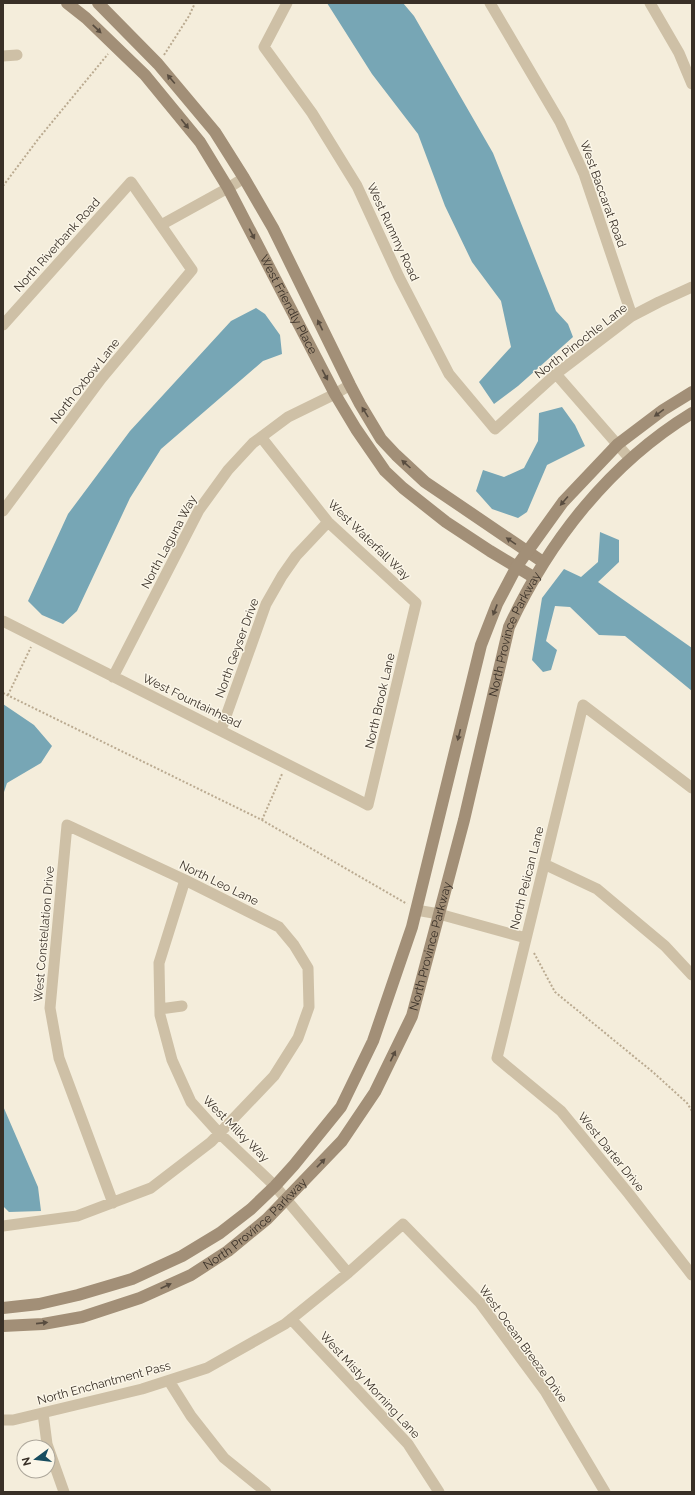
<svg xmlns="http://www.w3.org/2000/svg" width="695" height="1495" viewBox="0 0 695 1495" font-family="Raleway,sans-serif">
<style>
.water{fill:#77a6b5}
.lines{fill:none;stroke-linecap:round;stroke-linejoin:round}
.path{stroke:#baaa90;stroke-width:2;stroke-dasharray:2 2;stroke-linecap:butt}
.street{stroke:#cec0a6;stroke-width:11}
.secondary{stroke:#a28f77;stroke-width:12}
.oneway{fill:#584c3f}
.labels{text-anchor:middle;stroke-width:3;stroke-linejoin:round;paint-order:stroke}
.street-label{font-size:12px;fill:#393027;stroke:#fbf6e8}
</style>
<rect width="100%" height="100%" fill="#f4eddb"/>
<path class="water" d="M327 3H403L414 16 493 153 556 311 568 324 573 337 518 386 494 404 479 382 511 347 501 301 472 262 445 206 418 134 372 74Z
M256 308 265 314 280 335 282 354 263 361 161 449 130 498 77 611 63 624 42 615 28 601 68 514 130 431 231 321Z
M562 407 575 425 585 446 547 465 527 512 518 518 492 509 476 491 483 470 504 477 524 468 538 441 539 413Z
M600 532 619 540V562L598 582 692 648V691L625 636 599 635 570 607 555 606 546 641 557 650 551 670 543 672 532 660 542 598 564 569 581 577 598 562Z
M3 704 34 725 52 746 41 763 7 783 3 795Z
M3 1106 38 1187 41 1211 9 1212 3 1206Z"/>
<g class="lines">
<path class="path" d="M164 55 189 16 195 3
M3 186 39 138 108 54
M3 693 262 820 407 904
M8 695 31 647
M262 820 282 774
M534 953 555 992 654 1073 687 1103 692 1111"/>
<path class="street" d="M287 3 264 47 312 113 357 186 399 277 449 374 495 429 556 374 632 316 659 302 692 287
M490 3 560 122 584 174 632 316
M650 3 679 53 692 84
M3 56 17 55
M161 225 228 188 244 178
M3 325 131 182 192 270 101 379 3 511
M556 374 630 459
M3 621C125 683 247 743 368 805L416 603 328 522 261 437
M113 677 199 510 228 470 253 443 288 417 335 394 350 385
M221 730 266 604 282 576 296 556 328 522
M692 788 583 705 497 1058 561 1111 629 1194 692 1275
M544 864 597 889 665 946 692 975
M185 880 159 963 160 1015 172 1060 191 1102 219 1133 275 1186 348 1273
M416 910 439 914 526 938
M160 1009 182 1006
M3 1226 77 1216 151 1188 211 1142 274 1076 298 1038 309 1007 308 968 294 945 279 927 185 880 67 825 50 1008 59 1058 113 1203
M291 1319 408 1444 439 1492
M169 1381 191 1416 224 1458 266 1492
M43 1413 47 1444 64 1492
M3 1420H13L142 1389 207 1368 285 1324 348 1273 403 1224 480 1303 545 1391 605 1492"/>
<g class="secondary">
<path id="s1" d="M67 3 86 18 145 75 200 142 228 188 335 394 356 429 385 471 403 488 446 522 490 551 535 578"/>
<path d="M98 3 158 64 215 132 244 178 273 228 350 385 360 404 381 439 396 455 425 482 543 562"/>
<path d="M3 1308 39 1304 78 1295 132 1279 182 1256 220 1233 251 1209 275 1186 294 1165 341 1107 373 1041 412 927 481 645 497 604 517 566 563 502 618 444 663 410 692 392"/>
<path id="s2" d="M3 1326 43 1324 82 1317 140 1298 191 1275 228 1251 267 1219 342 1141 375 1092 412 1016 464 820 509 627C549 541 610 463 692 413"/>
</g>
</g>
<defs><path id="oneway-solid" d="M-6-.8H1V-3.2L6.5 0L1 3.2V.8H-6Z"/></defs>
<g class="oneway">
<use href="#oneway-solid" transform="translate(97 29) rotate(44)"/>
<use href="#oneway-solid" transform="translate(171 79) rotate(-130)"/>
<use href="#oneway-solid" transform="translate(185 124) rotate(51)"/>
<use href="#oneway-solid" transform="translate(252 234) rotate(62)"/>
<use href="#oneway-solid" transform="translate(320 325) rotate(-116)"/>
<use href="#oneway-solid" transform="translate(325 375) rotate(62)"/>
<use href="#oneway-solid" transform="translate(365 412) rotate(-122)"/>
<use href="#oneway-solid" transform="translate(659 413) rotate(144)"/>
<use href="#oneway-solid" transform="translate(406 464) rotate(-138)"/>
<use href="#oneway-solid" transform="translate(564 501) rotate(131)"/>
<use href="#oneway-solid" transform="translate(511 541) rotate(-146)"/>
<use href="#oneway-solid" transform="translate(495 610) rotate(111)"/>
<use href="#oneway-solid" transform="translate(459 735) rotate(104)"/>
<use href="#oneway-solid" transform="translate(393 1056) rotate(-64)"/>
<use href="#oneway-solid" transform="translate(321 1163) rotate(-46)"/>
<use href="#oneway-solid" transform="translate(166 1286) rotate(-25)"/>
<use href="#oneway-solid" transform="translate(42 1323) rotate(-6)"/>
</g>
<g class="labels">
<g class="street-label">
<text transform="translate(603 194) rotate(70)" y="4">West Baccarat Road</text>
<text transform="translate(393 232) rotate(65)" y="4">West Rummy Road</text>
<text transform="translate(57 245) rotate(-48)" y="4">North Riverbank Road</text>
<text dy="4" stroke="none"><textPath href="#s1" startOffset="378">West Friendly Place</textPath></text>
<text transform="translate(581 341) rotate(-38)" y="4">North Pinochle Lane</text>
<text transform="translate(85 381) rotate(-52)" y="4">North Oxbow Lane</text>
<text transform="translate(369 540) rotate(44)" y="4">West Waterfall Way</text>
<text transform="translate(169 542) rotate(-62)" y="4">North Laguna Way</text>
<text dy="4" stroke="none"><textPath href="#s2" startOffset="939">North Province Parkway</textPath></text>
<text transform="translate(237 648) rotate(-70)" y="4">North Geyser Drive</text>
<text transform="translate(192 701) rotate(26)" y="4">West Fountainhead</text>
<text transform="translate(380 701) rotate(-77)" y="4">North Brook Lane</text>
<text transform="translate(527 878) rotate(-76)" y="4">North Pelican Lane</text>
<text transform="translate(219 883) rotate(26)" y="4">North Leo Lane</text>
<text transform="translate(44 934) rotate(-85)" y="4">West Constellation Drive</text>
<text dy="4" stroke="none"><textPath href="#s2" startOffset="615">North Province Parkway</textPath></text>
<text transform="translate(236 1129) rotate(45)" y="4">West Milky Way</text>
<text transform="translate(611 1152) rotate(51)" y="4">West Darter Drive</text>
<text dy="4" stroke="none"><textPath href="#s2" startOffset="279">North Province Parkway</textPath></text>
<text transform="translate(523 1344) rotate(54)" y="4">West Ocean Breeze Drive</text>
<text transform="translate(104 1383) rotate(-15)" y="4">North Enchantment Pass</text>
<text transform="translate(370 1385) rotate(47)" y="4">West Misty Morning Lane</text>
</g>
</g>
<rect width="695" height="1495" fill="none" stroke="#393027" stroke-width="8"/>
<g transform="translate(36 1459) rotate(255)"><circle r="19" fill="#fbf6e8" stroke="#ada79b"/>
<path d="M0-3L7 15L0 10L-7 15Z" fill="#184d5f"/>
<text y="-6" font-size="11" font-weight="bold" text-anchor="middle" fill="#393027">N</text>
</g>
</svg>
